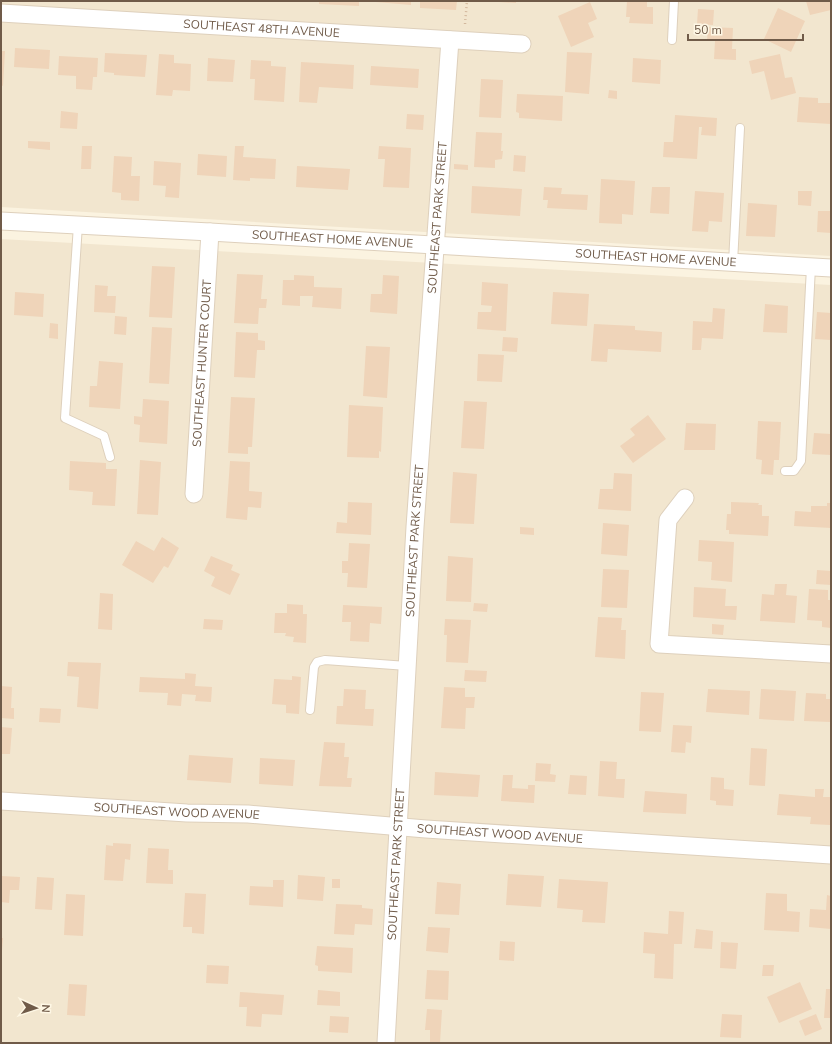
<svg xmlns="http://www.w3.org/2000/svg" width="832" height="1044" viewBox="0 0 832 1044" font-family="'Nunito Sans',sans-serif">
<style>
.residential{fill:#f2e6cf}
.building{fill:#efd4b9}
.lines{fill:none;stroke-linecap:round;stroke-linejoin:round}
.lane-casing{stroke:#ded0bc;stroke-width:10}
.street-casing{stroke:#ded0bc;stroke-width:19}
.path{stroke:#d3b89d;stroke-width:2.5;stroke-dasharray:1 3;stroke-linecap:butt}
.lane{stroke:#fff;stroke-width:8}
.street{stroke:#fff;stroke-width:17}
.labels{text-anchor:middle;stroke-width:3;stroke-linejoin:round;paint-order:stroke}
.street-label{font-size:12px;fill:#705b49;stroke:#fef7e5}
</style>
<rect width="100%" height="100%" fill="#fbf3e0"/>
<path class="residential" d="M1 1H831V256L1 207Z
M1 239 831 285V1043H1Z"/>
<path class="building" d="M319 1H359V6L319 4Z
M364 1H411V5Z
M420 1H457L456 10 420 8Z
M499 1H516V3L499 2Z
M627 1H647V7H653V24L629 23 630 17H626Z
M806 1H831V10L810 15Z
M590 2 597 19 588 23 594 37 571 47 558 16Z
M778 8 805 21 791 52 764 39Z
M698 9 714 10 713 25 697 24Z
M708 27 733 28 732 49H736V60L714 59 715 41H707Z
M15 48 50 50 49 69 14 67Z
M1 51H5L3 86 1 85Z
M567 52 592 53 589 94 565 92Z
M105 53 147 55 145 77 114 75V73L104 72Z
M159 54 174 55V63L191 64 190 91 173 90 172 96 156 95Z
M780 54 785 78 792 77 796 93 771 100 764 71 752 74 749 61Z
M59 56 98 58 97 77H93L92 90 76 89V76L58 75Z
M208 58 235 60 233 82 207 81Z
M633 58 661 60 660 84 632 82Z
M251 60 271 61V66L286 67 284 102 254 100 255 79H250Z
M301 62 354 65 353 89 319 87 317 103 299 102Z
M371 66 419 69 418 88 370 85Z
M481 79 503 80 501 118 479 117Z
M609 90 617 91V99L608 98Z
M517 94 563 96 562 121 519 118V113L516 112Z
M799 97 818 98V103H831V124L797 122Z
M61 111 78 113 77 129 60 128Z
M407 114 424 115 423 130 406 129Z
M675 115 717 118 716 136 701 135 702 127H699L697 159 663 157 664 142H673Z
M476 132 502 133 501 151H503L502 159 495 160V168L474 167Z
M28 141 50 142V150L28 148Z
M82 146H92L91 169H81Z
M235 146H244L243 157 276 159 275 179 250 178V181L233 180Z
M379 146 411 148 409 188 383 187 385 159H378Z
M198 154 227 156 226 177 197 175Z
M514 155 526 156 525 172 513 171Z
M114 156 132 157 131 176H140L139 201 121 200V193L112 192Z
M154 161 181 163 179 198 165 197 166 186 153 185Z
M454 164 468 165V170L454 169Z
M297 166 350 169 348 190 296 187Z
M601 179 635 181 633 215 622 214V224L599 223Z
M472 186 522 189 520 216 471 213Z
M544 187 562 188 561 194 588 195 587 210 547 208 548 200H543Z
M652 187H670L669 214 650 213Z
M695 191 724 193 722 222 709 221 708 232 692 231Z
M798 191H812L811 206 798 205Z
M748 203 777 205 775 237 746 236Z
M818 211H831V233L817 232Z
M152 266 175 267 172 318 149 317Z
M237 274 263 275 261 299H267L266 308H259L258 324 234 323Z
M294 275 314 276V287L342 288 341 309 312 307 313 296H300V306L282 305 283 280H294Z
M383 275 399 276 397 314 370 312 371 294H382Z
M482 282 508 284 506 331 477 329 478 312H491L492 306 481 305Z
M95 285 108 286 107 296H116L115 313 94 312Z
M15 292 44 294 43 317 14 315Z
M553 292 589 294 587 326 551 324Z
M765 304 788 306 787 333 763 332Z
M713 308 725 309 723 339 702 338 701 350H692L693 321 712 322Z
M817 312 831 313V340L815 339Z
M115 316 127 317 126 335 114 334Z
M50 323 58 324V339L49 338Z
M594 324 635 326V330L662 332 661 352 608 349 607 362 591 361Z
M152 327 172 328 169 384 149 383Z
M236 332 258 333V340L265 341V350H257L255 378 234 377Z
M503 337 518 338 517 352 502 351Z
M366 346 390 347 387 398 363 396Z
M478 354 504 355 502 382 477 381Z
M99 361 123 363 120 409 89 407 90 386H97Z
M231 397 255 398 252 447H248V454L228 453Z
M143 399 169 401 167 444 139 442 140 425 134 424V416L142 417Z
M464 401 487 402 484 449 461 448Z
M349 405 383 407 381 452 379 451V458L347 457Z
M648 415 666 439 633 463 620 446 635 435 630 429Z
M758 421 781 422 779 460H774L773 475 761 474 762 460 756 459Z
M686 423 716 424 715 450H684Z
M814 433 831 434V455L812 454Z
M140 460 161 462 158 515 137 514Z
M70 461 106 463V469H117L115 506 92 505 93 492 69 490Z
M230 461 250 462 249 491 262 492 261 508 248 507 247 520 226 518Z
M453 472 477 474 474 524 450 523Z
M614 473 632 474 631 511 598 509 600 489H613Z
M348 502 372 503 371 535 336 533 337 522 347 523Z
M731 502 759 503 758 505H762V516H769L768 536 729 534V530H726L727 514H731Z
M827 503H831V528L794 526 795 511 811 512V506H827Z
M603 523 629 525 627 556 601 554Z
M520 527 534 528V535L520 534Z
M162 537 179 548 168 568 164 566 153 583 122 565 136 541 154 551Z
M699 540 734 542 732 582 711 580 712 562 698 561Z
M349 543 370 544 367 588 347 587 348 573H342V561H348Z
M211 556 233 565 231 570 240 574 230 595 211 586 215 577 204 571Z
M448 556 473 558 471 602 446 601Z
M603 569 629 570 627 608 601 607Z
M817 570 831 571V585L816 584Z
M775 584H787L786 595 797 596 795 623 760 621 762 594 774 595Z
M694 587 726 589 725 606H737L736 620 693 617Z
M809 589 828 590V600H831V628L822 627V621L807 620Z
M100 593 113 594 112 630 98 629Z
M474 603 488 604 487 612 473 611Z
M287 604 303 605V614H307L306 643 293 642 294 637 285 636 286 633H274L275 613H287Z
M343 605 382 607 381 624 370 623 369 642 350 641 351 622H342Z
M598 617 622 618 621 630H626L625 659 595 657Z
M204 619 223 620 222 630 203 629Z
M445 619 471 620 468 663 446 662 447 635H444Z
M712 624 724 625 723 635 712 634Z
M68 662 101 663 98 709 77 707 79 677 67 676Z
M465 670 487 671 486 682 464 681Z
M185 673 196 674 195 686 212 687 211 702 195 701 196 695 182 694 181 706 167 705 168 693 139 692 140 677 185 679Z
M292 676 301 677 299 714 286 713V705L272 704 274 679 292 680Z
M1 686 12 687 11 708H14V719L1 718Z
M444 687 465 688V697H475L474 708H466L465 729 441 728Z
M344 689 366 690 365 709H374L373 726 336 724 337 706H343Z
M708 689 750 691 749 715 706 712Z
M761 689 796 691 794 721 759 719Z
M641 692 664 693 661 732 639 731Z
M806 693 826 694V699H831V722L804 721Z
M40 708 61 709 60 723 39 722Z
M673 725 692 726 691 743 686 742 685 753 671 752Z
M1 727 12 728 10 754H1Z
M324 742 345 743 344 757H349L347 778H352L351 787 319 786Z
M751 748 767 749 765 786 749 785Z
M189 755 233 758 231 783 187 780Z
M260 758 295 760 293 786 259 784Z
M600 761 617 762 616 779H625L624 798 598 796Z
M536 763 551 764 550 774 556 775 555 782 535 781Z
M435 772 480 775 478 797 434 795Z
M503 775H513L512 788 528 789V785H535L534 803 501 801Z
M570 775 587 776 586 795 568 794Z
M711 777 724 778V789L734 790 733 806 716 805V801L710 800Z
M815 789H824L823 797H831L830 825 810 824 811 817 777 815 779 794 815 797Z
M645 791 687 794 686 814 643 812Z
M113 843 131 844 130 860 125 859 123 881 104 880 106 845 113 846Z
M148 848 169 849 168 870H173V884L146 883Z
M508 874 544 876 541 907 506 905Z
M298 875 325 877 323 901 297 899Z
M1 876 20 877 19 890H10L9 903 1 902Z
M37 877 54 878 52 910 35 909Z
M332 879H340V888H332Z
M559 879 608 882 605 923 582 922 583 910 557 908Z
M273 880H284L283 907 249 905 250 886 273 887Z
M437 882 461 884 459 915 435 914Z
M185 893 206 894 204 934 192 933V927H183Z
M766 893 787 894V911L800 912 799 932 764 930Z
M66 894 85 895 83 936 64 935Z
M827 895 831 896V929L809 927 810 909 826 910Z
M336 904 362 905V908L373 909 372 925 355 924 354 935 334 934Z
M669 911 684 912 682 944H674L673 979 654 978 655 954 643 953 644 932 668 934Z
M428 927 450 928 448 953 426 951Z
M696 929 713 931 712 949 694 948Z
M1 938H3L2 951H1Z
M500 941 515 942 514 961 499 960Z
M721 942 738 943 736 969 720 968Z
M317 946 353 948 352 973 318 971V966L315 965Z
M207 965 229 966 228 984 206 983Z
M763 965H774L773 976H762Z
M427 970 449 971 448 1000 425 999Z
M800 982 812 1009 779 1023 767 997Z
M69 984 87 985 85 1016 67 1015Z
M826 989H831V1018H824Z
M318 990 340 992V1006L317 1005Z
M240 992 284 995 282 1015 262 1014 261 1027 246 1026 247 1007H239Z
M427 1009 442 1010 440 1043H430V1030H425Z
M722 1014 742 1015 741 1038 720 1037Z
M816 1014 822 1029 805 1036 799 1021Z
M330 1016 349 1017 348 1033 329 1032Z"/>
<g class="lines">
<g class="lane-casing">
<path id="lane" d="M672 40 674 1
M78 225 65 418 104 436 110 457
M733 263 740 128
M785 471H794L801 461 811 267
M310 710 314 667 317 662 325 660 407 666"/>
</g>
<g class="street-casing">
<g id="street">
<path id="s1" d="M1 13 522 44"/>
<path id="s2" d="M1 221 210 232 831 268"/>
<path id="s3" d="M194 494 210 232"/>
<path d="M685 498 668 520 659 644 831 654"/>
<path id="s4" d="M1 801 187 813 248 814 426 829 831 855"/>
<path id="s5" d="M386 1043 415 527 450 40"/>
</g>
</g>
<path class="path" d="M465 24 467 1"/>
<use href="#lane" class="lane"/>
<use href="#street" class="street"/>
</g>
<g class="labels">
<g class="street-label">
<text dy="4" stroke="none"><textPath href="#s1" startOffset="261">SOUTHEAST 48TH AVENUE</textPath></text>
<text dy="4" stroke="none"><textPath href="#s5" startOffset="827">SOUTHEAST PARK STREET</textPath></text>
<text dy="4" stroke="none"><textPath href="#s2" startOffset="332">SOUTHEAST HOME AVENUE</textPath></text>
<text dy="4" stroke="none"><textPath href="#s2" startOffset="656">SOUTHEAST HOME AVENUE</textPath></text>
<text dy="4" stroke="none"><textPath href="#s3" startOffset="131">SOUTHEAST HUNTER COURT</textPath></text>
<text dy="4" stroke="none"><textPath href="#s5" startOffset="503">SOUTHEAST PARK STREET</textPath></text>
<text dy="4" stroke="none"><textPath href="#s4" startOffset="176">SOUTHEAST WOOD AVENUE</textPath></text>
<text dy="4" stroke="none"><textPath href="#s4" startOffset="500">SOUTHEAST WOOD AVENUE</textPath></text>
<text dy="4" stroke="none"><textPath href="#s5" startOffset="179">SOUTHEAST PARK STREET</textPath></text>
</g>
</g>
<rect width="832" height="1044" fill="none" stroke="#705b49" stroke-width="4"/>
<g transform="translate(36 1008) rotate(93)" stroke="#fef7e5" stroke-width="3" paint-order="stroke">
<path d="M0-3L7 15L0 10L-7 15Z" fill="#705b49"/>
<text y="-6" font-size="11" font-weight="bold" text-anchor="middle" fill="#705b49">N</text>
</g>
<path d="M688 34v6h115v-6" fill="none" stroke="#705b49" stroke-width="2"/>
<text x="694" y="34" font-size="12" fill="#705b49" stroke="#fef7e5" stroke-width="3" paint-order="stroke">50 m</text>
</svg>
